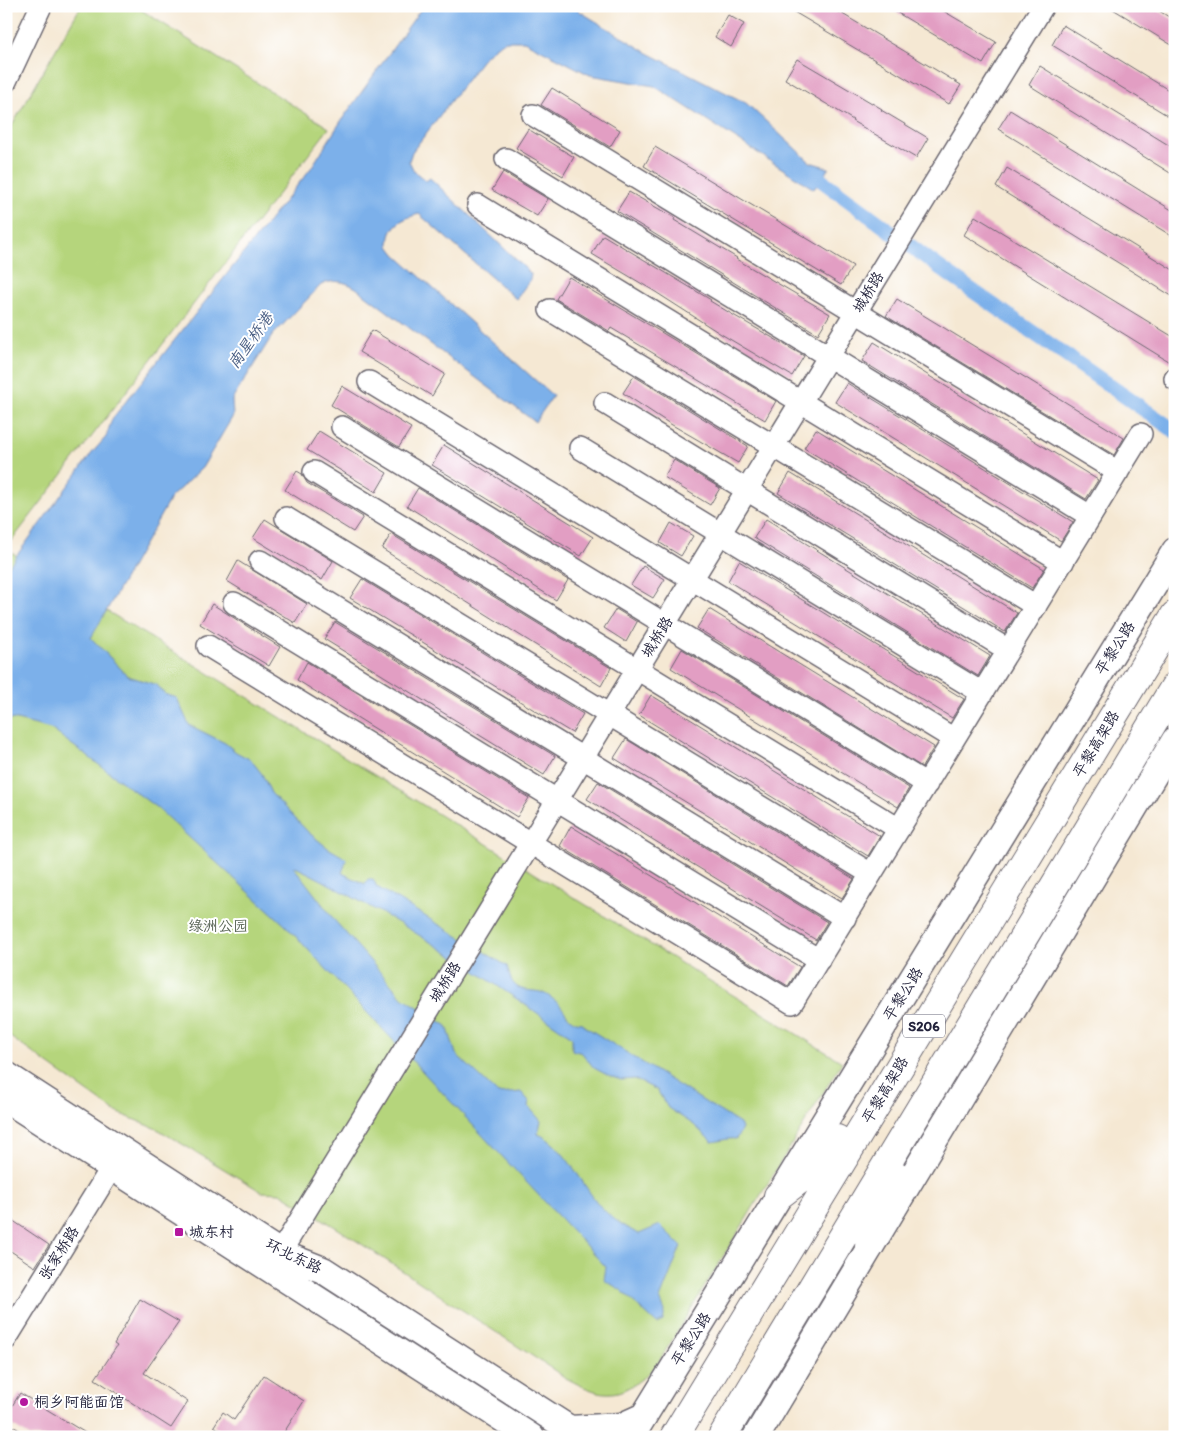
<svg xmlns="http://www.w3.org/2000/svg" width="1181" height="1443" viewBox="0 0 1181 1443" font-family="Itim,'LXGW WenKai TC',sans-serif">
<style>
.green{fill:#b5d57c;stroke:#6c7c5c}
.water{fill:#7cb0ea;stroke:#4f6992}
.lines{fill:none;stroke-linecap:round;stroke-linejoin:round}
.canal{stroke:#7cb0ea;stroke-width:15}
.building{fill:#e29ec3}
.minor-casing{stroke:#6c6770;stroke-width:24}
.major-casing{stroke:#6c6770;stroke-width:29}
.highway-casing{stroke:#6c6770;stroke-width:30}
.minor{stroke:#fff;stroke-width:21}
.major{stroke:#fff;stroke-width:26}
.highway{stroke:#fff;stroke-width:28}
.poi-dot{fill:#b5179e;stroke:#fff;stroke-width:2}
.labels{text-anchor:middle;stroke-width:4;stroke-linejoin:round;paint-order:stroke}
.shield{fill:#fff;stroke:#646476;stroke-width:1}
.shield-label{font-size:14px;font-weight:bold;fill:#22223b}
.street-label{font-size:15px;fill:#22223b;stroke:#fff}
.park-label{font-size:15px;fill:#556152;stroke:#fff}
.poi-label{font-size:15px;fill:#22223b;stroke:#fff;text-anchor:start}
.water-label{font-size:16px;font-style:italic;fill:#465b81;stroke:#fff}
</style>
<rect width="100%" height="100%" fill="#fff"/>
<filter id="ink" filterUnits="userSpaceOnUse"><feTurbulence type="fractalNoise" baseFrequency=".02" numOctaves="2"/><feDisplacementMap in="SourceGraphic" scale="10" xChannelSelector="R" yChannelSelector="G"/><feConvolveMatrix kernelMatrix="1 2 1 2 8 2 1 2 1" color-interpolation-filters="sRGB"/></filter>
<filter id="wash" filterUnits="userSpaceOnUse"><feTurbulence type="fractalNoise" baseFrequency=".0096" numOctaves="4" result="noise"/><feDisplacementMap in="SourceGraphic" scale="20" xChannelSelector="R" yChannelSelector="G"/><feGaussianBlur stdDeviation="1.12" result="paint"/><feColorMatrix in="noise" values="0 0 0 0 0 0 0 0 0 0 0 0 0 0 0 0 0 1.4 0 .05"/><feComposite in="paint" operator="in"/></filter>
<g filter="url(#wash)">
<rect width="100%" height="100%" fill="#f5e8d3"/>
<path class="green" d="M81 6H135L329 128 6 548V136Z
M6 549 842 1062 655 1368C620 1398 608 1401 566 1378L337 1228 280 1193 262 1192 159 1130 114 1111 6 1034Z"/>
<path class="water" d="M423 6H577L579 11 648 53 746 103 810 162 829 168 814 189 654 86 590 75 524 41H505L495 47 484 57 412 152 409 161 414 171 426 181 430 178 526 269 531 274 530 280 516 299 419 214C401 219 389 225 389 246L395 254 553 396 535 422 356 288C345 281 333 279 321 285L272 336 232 400 233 416 202 468 171 497 91 638 128 676 157 685 165 694 177 698 189 725 225 743 236 752 251 760 262 774 271 793 308 832 328 848 347 859 342 873 365 884 368 879H373L377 887 507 966C509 972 510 980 514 984 522 993 534 989 543 993 548 995 556 1001 559 1004 567 1013 569 1023 583 1023L586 1027 740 1124 742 1129 736 1139C726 1138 722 1141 712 1142L694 1125 668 1108 657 1090 634 1079 621 1080 609 1076 594 1068 582 1053 572 1050V1037C501 988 430 938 354 898 334 887 314 875 293 866L336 922 401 996 447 1026 456 1054 498 1094 521 1092 529 1101 528 1106 541 1121 538 1134C562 1143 581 1182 596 1201 606 1215 624 1227 639 1234L660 1225 681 1246 660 1299 665 1311 663 1321 657 1324 621 1290 604 1280 606 1267 285 925 157 808 51 729 13 719 6 722V570L92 453 106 437 112 419 311 168 343 118Z"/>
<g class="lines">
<path class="canal" d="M805 168 947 273 1175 431"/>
</g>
<g id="blocks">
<path class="building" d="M784 6H829L961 85 949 104Z
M886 6H935L996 42 983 64Z
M1108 6H1151L1169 17 1175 20V47Z
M728 15 744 24 731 47 715 37Z
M1063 25 1175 94V120L1052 45Z
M797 59 882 109 881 110 928 138 916 158 852 121 853 120 785 79Z
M1040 66 1175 149V176L1029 85Z
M552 88 620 130 610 147 541 105Z
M1010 110 1175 212V238L998 129Z
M528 129 574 157 563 176 516 148Z
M655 147 853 266 841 285 644 166Z
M1007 168 1175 271V298L996 187Z
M503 172 548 199 537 216 492 190Z
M629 192 675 218 674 220 737 258 736 259 830 314 818 334 617 211Z
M975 216 1175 338V357L1171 363 964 235Z
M603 235 711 300 710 301 735 316 804 356 792 376 721 334 654 291 592 254Z
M569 277 776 401 765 420 611 328 609 331 556 299Z
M897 299 1124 438 1114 455 886 316Z
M372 330 445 374 432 396 359 352Z
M874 342 1098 480 1086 499 862 361Z
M634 376 748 446 738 463 667 422 623 393Z
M847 383 1073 522 1061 541 835 402Z
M342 386 411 428 399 447 331 405Z
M816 429 1044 569 1032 588 804 448Z
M319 431 387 473 376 492 307 450Z
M444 445 593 537 581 556 432 465Z
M674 460 720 488 710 505 664 477Z
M297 471 302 474 307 483 363 517 353 532 285 490Z
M790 473 1017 613 1005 632 778 493Z
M418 488 568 580 556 600 407 506Z
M265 519 333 561 322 580 253 538Z
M766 519 990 656 978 676 754 538Z
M671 523 693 536 681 556 660 543Z
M391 534 611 668 601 686 382 549Z
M238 561 307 604 295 623 227 581Z
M739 561 964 699 952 718 728 581Z
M643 566 665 579 653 598 631 585Z
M362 579 583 714 572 733 350 598Z
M212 604 280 647 269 666 200 624Z
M616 609 637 622 626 642 604 628Z
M709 609 934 747 922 767 697 628Z
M335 622 555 756 544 775 324 639Z
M682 649 909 788 898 807 671 668Z
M307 662 529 798 517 817 297 680Z
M651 695 880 836 868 856 639 715Z
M626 739 854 879 842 898 614 758Z
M598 782 827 922 816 940 587 799Z
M571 826 800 967 788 986 560 846Z
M6 1216 49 1245 35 1267 6 1248Z
M140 1299 179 1322 144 1373 188 1402 171 1428 95 1379 117 1346 114 1344Z
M264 1375 304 1401 281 1437H230L214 1426 223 1412 234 1420Z
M20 1393 92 1437H31L6 1422V1416Z"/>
</g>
</g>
<g filter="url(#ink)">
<use href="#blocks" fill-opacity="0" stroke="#6c6770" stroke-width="1"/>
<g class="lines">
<g class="minor-casing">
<path id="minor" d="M6 81 41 6
M533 115 1118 472
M506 159 1090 516
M478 205 1063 562
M550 310 1036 606
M1175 379V378
M369 382 954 739
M605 403 1008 650
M342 427 927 784
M580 448 982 693
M314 472 899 829
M286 518 871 874
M260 561 845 918
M234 603 819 960
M208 646 792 1003 1141 434
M272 1266 1043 6
M6 1339 112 1167"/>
</g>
<g class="major-casing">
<path id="major" d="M6 1075 280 1253 323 1270 582 1437
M6 1099 531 1437
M570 1429 622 1426 644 1416
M631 1437 1175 551
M756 1437 1175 740"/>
</g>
<g class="highway-casing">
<path id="highway" d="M778 1196 823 1162 837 1139
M869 1247 889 1188 897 1176
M674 1437 1175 615
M722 1437 1175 686"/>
</g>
<use href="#minor" class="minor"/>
<use href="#major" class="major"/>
<use href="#highway" class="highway"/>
</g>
</g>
<g class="poi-dot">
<rect x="174" y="1227" width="10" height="10" rx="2.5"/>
<circle cx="24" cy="1402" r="5"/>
</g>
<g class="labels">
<rect class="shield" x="903" y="1014.5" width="42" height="23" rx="4"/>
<g class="shield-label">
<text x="924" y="1031">S206</text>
</g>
<g class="street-label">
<text transform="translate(868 292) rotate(-59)" y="5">城桥路</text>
<text transform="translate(657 637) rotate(-58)" y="5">城桥路</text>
<text transform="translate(1115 648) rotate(-58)" y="5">平黎公路</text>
<text transform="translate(1096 744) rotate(-59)" y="5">平黎高架路</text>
<text transform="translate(445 982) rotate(-58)" y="5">城桥路</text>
<text transform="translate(903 994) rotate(-58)" y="5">平黎公路</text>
<text transform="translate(885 1090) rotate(-59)" y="5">平黎高架路</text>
<text transform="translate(59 1253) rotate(-58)" y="5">张家桥路</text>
<text transform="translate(294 1256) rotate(26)" y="5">环北东路</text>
<text transform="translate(691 1339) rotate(-58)" y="5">平黎公路</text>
</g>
<g class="park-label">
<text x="218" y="931">绿洲公园</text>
</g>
<g class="poi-label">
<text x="189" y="1237">城东村</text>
<text x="34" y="1407">桐乡阿能面馆</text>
</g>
<g class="water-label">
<text transform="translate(250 340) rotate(-54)" y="6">南星桥港</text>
</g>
</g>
<rect width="1181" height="1443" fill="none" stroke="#fff" stroke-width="25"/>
</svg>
